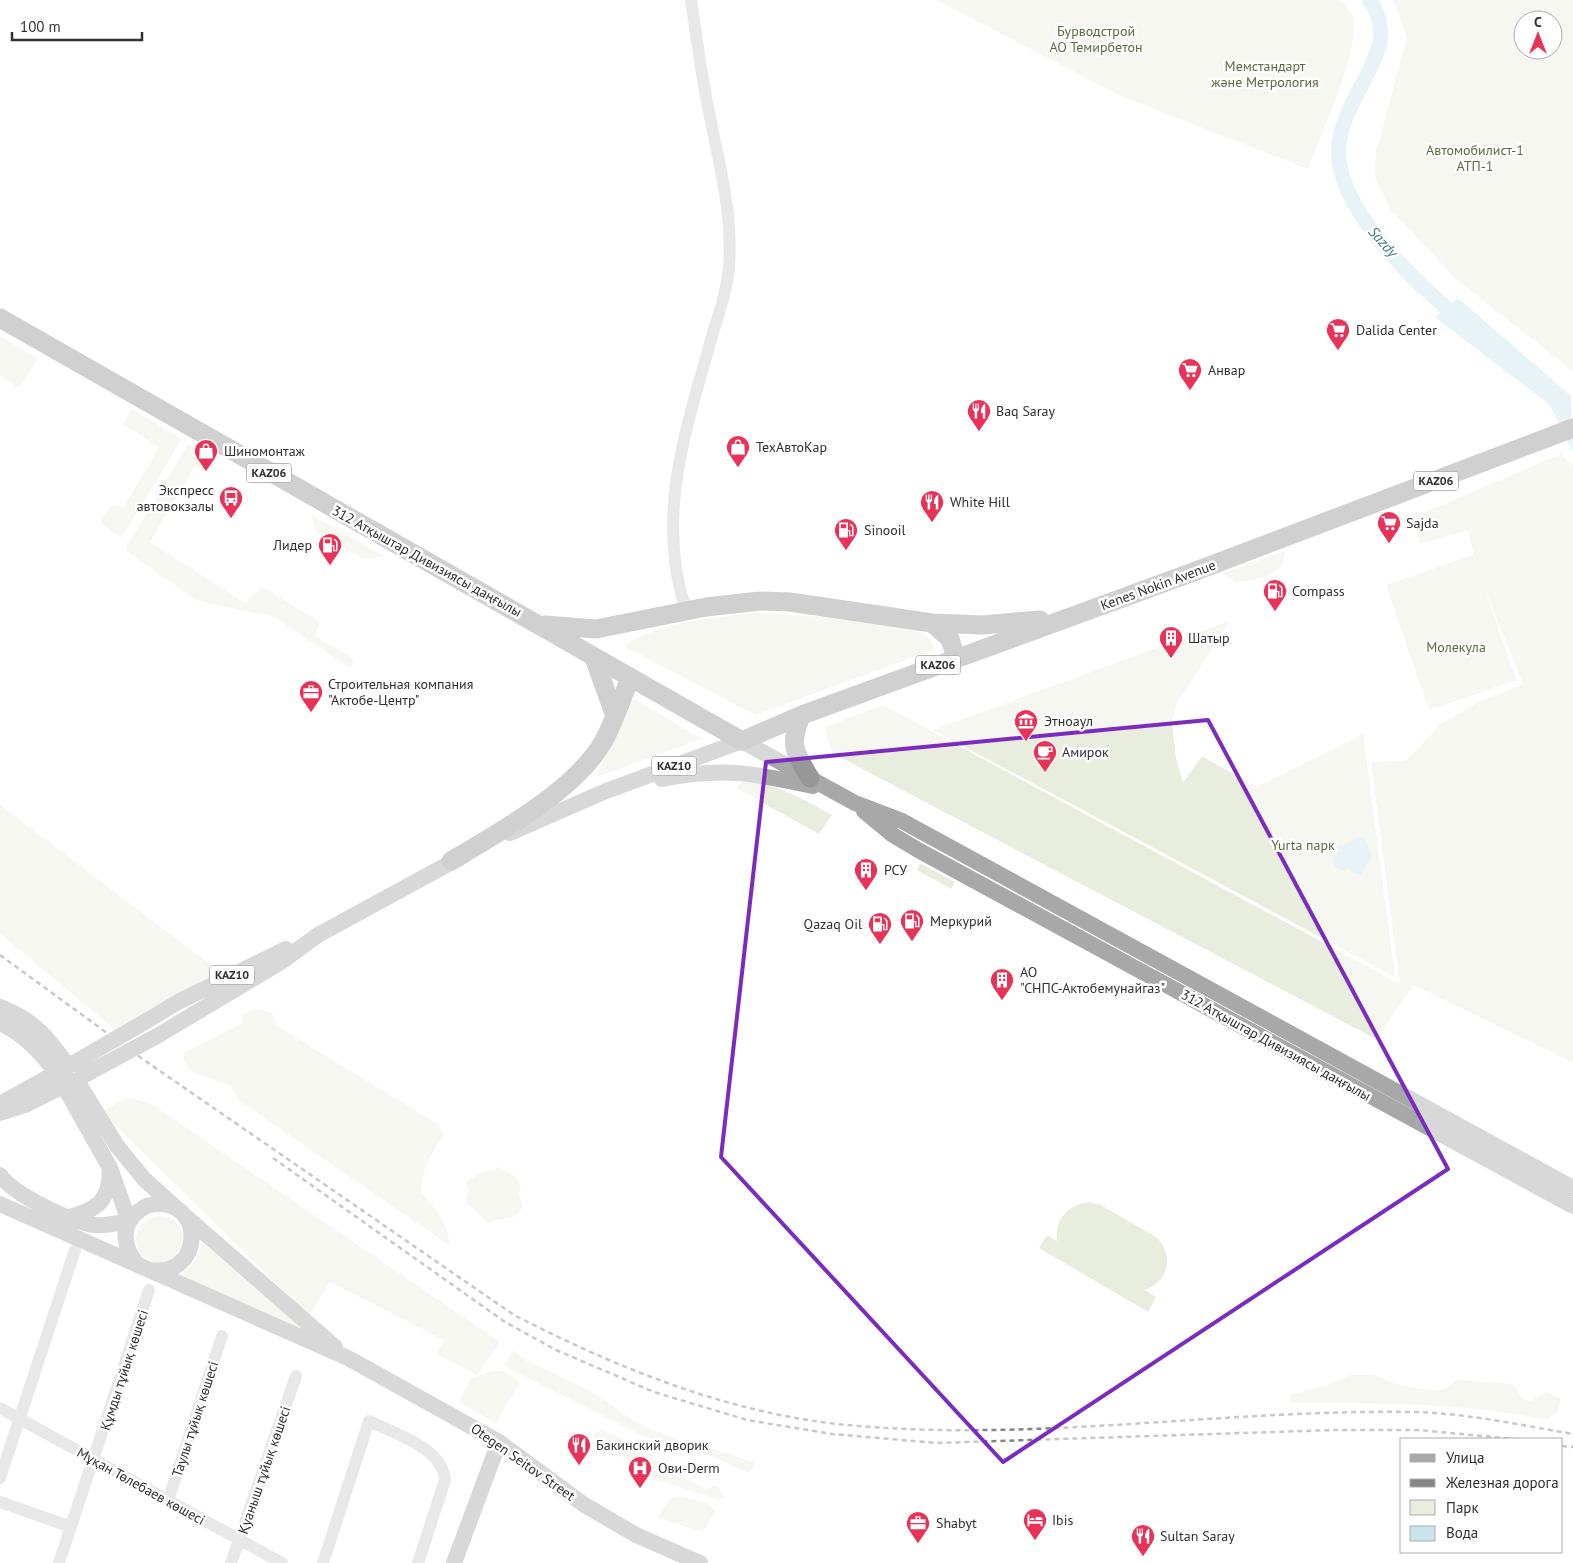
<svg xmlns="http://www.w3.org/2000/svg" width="1573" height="1563" viewBox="0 0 1573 1563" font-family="'PT Sans',sans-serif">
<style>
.green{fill:#e8edde;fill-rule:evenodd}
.water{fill:#cae4ed}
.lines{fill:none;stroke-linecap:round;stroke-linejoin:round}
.river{stroke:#cae4ed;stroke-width:15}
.minor{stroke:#cdcdcd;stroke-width:12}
.major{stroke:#a8a8a8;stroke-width:16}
.highway{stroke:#979797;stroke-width:19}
.rail{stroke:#858585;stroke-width:2.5;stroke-dasharray:5 4;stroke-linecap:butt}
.major-bridge{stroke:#a8a8a8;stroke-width:16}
.marked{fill:none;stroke:#7b2cbf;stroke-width:4;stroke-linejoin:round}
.labels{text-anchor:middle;stroke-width:5;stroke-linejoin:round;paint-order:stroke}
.shield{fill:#fff;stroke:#6e6e6e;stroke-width:1}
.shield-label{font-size:12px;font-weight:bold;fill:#303030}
.park-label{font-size:14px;fill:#5a6d3c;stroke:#fff}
.poi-label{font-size:14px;fill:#303030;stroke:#fff;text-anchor:start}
.street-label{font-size:14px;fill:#303030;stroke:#fff}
.water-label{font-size:15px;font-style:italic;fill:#3c7e94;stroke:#fff}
</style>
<rect width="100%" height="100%" fill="#fff"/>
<path class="green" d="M936 0H1340C1343 4 1350 10 1352 15 1364 43 1319 138 1308 169L1121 96Z
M1393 0H1573V371L1456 279 1389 208 1375 177 1376 153 1407 37ZM1523 20H1553V50H1523Z
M0 336 38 359 18 388 0 375Z
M132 409 182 439 121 538 100 522 111 506 124 507 159 447 123 424Z
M188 444 213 458 204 472 195 466 150 542 245 603 262 587 320 622 315 636 355 660 350 668 274 617 198 601 125 550Z
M1561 454 1573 466V1063L1414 985 1376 1039 832 753 825 727 883 705 1400 984 1371 762 1406 761 1442 723 1477 703 1523 684 1483 584 1516 680 1429 710 1386 585 1473 555 1475 560 1468 530 1420 544 1414 517Z
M311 515 384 556 364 559 317 533Z
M1285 551C1285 556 1285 562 1281 567 1272 576 1248 582 1235 582L1223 573Z
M757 613 824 617 914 630 929 638 935 649 755 715 624 646C662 621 712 618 757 613Z
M1230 621 1175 706 1172 724 1176 758 1183 783 1202 756 1256 787 1363 734 1395 977 933 730Z
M634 699 702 739 596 777Z
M745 780C778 785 803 799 832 815L819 834 736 788Z
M0 805 220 972 116 1031 0 933Z
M920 863 955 882 951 889 917 870Z
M254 1008 272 1013 277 1026 439 1125 444 1135C429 1156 423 1167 421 1192 434 1208 450 1224 449 1245L237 1099 231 1086 189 1070 184 1061V1053L243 1023 242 1016Z
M126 1098 150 1103 500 1342 477 1375 437 1354 444 1340 330 1282 309 1316 102 1112Z
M499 1167C510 1172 517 1176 521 1187L518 1194 523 1206C513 1225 505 1214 489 1223 481 1218 478 1210 469 1206L466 1198 469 1190 466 1182C472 1176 490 1170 499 1167Z
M1088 1202 1099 1204 1156 1237C1175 1255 1169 1281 1145 1290L1156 1297 1148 1312 1039 1248 1047 1235 1057 1241C1054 1220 1068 1205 1088 1202Z
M136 1240a24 24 0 1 1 48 0a24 24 0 1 1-48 0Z
M201 1242 310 1334 180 1277 196 1260Z
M512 1350 527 1361 582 1387 609 1403 632 1420 654 1430 679 1441 696 1443 755 1463 749 1473 709 1455 674 1449 641 1435 504 1366Z
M492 1371H504L520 1382 496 1423 459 1402 470 1379Z
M1350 1375H1375L1393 1383 1419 1389 1442 1390 1458 1380 1513 1384 1521 1397 1529 1402 1546 1392 1561 1399 1557 1412 1547 1420C1463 1402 1376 1403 1290 1403V1395L1333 1383Z
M601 1430 632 1442 646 1457 679 1469 686 1478 706 1489 717 1485 724 1497 719 1500 650 1477 619 1454 594 1442 593 1434Z
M680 1496 706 1503 715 1511 703 1532 658 1518 669 1499Z"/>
<path class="water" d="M1458 298 1571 396 1573 452 1550 405 1435 317Z
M1360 837 1365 839 1371 853 1370 862 1366 865 1361 875 1352 873 1350 868 1343 870 1336 868 1333 863 1334 856 1342 849 1335 847 1350 843 1353 839Z"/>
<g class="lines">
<path class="river" d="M1369 0C1379 10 1383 32 1379 46 1368 84 1334 119 1339 160 1345 217 1419 286 1462 321"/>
<path class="minor" d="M686 610C656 520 684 435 709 347 716 320 727 294 729 266 733 213 719 164 709 112 701 75 697 38 691 0
M0 1408 282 1563
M0 1478 75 1250
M168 1501 222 1336
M0 1502 71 1527
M59 1563 149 1290
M231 1563 296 1376
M323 1563 369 1421C395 1434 442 1447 445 1480L418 1563"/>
<path class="major" d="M662 779C723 767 754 773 813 786
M864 811 893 835 918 850 1573 1206
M510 833 606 791 742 741 855 803 902 821 1573 1188
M0 1007C33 1020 46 1035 66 1063
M148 1020 178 1002 286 949
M0 1023C24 1034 39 1051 55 1071
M157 1036 281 962 318 935 463 856
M77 1081 117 1146 144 1179 175 1207
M65 1088 110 1168 129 1221
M0 1104 74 1063
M0 1113 25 1105 73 1081
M0 1175C13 1194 72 1223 95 1225 107 1226 117 1223 129 1221
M0 1204 348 1358 499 1442 583 1504 636 1535 700 1563
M184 1215 335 1347
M69 1217C97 1210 109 1201 110 1171
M139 1266C123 1249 119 1225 140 1210 145 1206 152 1204 158 1204 205 1203 203 1278 150 1270
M454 1563 499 1442"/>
<path class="highway" d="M0 318 742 741 802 715 1196 571 1573 428
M932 623 950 639 956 658
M545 625 596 629 706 607 760 601 790 602 932 623 982 625 1040 620
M594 658 615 716
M802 715C788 743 795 753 810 778
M451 861C498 833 576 790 603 742 614 722 622 699 630 678"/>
<path class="rail" d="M0 955 144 1060 514 1315C615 1367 723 1411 837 1424 1028 1444 1220 1409 1412 1412 1466 1413 1520 1425 1573 1434
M273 1158 505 1322 556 1350 654 1392 747 1420 832 1434 937 1443 1334 1430H1418L1515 1439
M1562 1446 1573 1447"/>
<path class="major-bridge" d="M74 1063 148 1020
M81 1077 157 1036"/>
</g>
<path d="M0 0H1573V1563H0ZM1208 720 1448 1169 1003 1462 721 1157 766 762Z" fill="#fff" fill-opacity=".55" fill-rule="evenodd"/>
<path class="marked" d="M1208 720 1448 1169 1003 1462 721 1157 766 762Z"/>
<defs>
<g id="supermarket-pin" transform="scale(1.25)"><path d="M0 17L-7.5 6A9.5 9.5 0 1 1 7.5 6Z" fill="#e83258" stroke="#fff"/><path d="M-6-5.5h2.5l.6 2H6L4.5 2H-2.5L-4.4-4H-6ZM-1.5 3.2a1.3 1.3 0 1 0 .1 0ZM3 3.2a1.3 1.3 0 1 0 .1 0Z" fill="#fff"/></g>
<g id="restaurant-pin" transform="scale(1.25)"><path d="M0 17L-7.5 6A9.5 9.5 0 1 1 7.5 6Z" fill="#e83258" stroke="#fff"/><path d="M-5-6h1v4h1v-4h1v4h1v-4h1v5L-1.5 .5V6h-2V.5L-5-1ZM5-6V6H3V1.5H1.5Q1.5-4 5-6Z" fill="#fff"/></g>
<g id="shop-pin" transform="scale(1.25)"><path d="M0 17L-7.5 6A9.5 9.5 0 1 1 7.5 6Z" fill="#e83258" stroke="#fff"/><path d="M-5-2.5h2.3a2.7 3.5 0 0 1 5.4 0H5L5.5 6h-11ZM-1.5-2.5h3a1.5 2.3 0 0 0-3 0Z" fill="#fff"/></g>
<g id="bus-pin" transform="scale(1.25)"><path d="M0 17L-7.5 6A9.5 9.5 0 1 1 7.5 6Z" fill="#e83258" stroke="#fff"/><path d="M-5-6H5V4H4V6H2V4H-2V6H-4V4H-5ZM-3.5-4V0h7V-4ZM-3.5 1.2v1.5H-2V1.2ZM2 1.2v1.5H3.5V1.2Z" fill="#fff"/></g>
<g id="fuel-pin" transform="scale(1.25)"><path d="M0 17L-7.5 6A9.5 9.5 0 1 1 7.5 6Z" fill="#e83258" stroke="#fff"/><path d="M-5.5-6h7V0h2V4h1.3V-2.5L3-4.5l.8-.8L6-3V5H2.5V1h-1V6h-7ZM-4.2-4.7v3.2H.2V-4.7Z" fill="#fff"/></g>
<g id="building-pin" transform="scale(1.25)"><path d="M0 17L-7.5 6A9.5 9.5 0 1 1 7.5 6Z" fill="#e83258" stroke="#fff"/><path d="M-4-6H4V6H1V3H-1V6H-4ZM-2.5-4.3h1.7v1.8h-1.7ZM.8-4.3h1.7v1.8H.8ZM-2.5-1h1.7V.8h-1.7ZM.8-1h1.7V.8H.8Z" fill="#fff"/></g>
<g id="office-pin" transform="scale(1.25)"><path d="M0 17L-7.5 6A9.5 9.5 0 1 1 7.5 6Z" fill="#e83258" stroke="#fff"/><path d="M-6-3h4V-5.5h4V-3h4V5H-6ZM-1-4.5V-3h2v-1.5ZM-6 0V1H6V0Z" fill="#fff"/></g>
<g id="museum-pin" transform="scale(1.25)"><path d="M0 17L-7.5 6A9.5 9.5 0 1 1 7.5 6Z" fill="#e83258" stroke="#fff"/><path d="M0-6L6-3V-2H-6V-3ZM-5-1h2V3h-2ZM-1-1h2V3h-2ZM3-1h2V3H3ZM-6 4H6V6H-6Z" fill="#fff"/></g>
<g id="cafe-pin" transform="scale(1.25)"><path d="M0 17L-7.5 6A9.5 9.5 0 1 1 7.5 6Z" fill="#e83258" stroke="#fff"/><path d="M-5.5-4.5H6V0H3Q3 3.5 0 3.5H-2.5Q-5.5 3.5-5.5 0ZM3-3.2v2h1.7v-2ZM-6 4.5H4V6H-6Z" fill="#fff"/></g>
<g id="hospital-pin" transform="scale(1.25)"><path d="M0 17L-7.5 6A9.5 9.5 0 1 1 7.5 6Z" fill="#e83258" stroke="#fff"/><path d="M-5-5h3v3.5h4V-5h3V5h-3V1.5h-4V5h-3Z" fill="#fff"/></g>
<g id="hotel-pin" transform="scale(1.25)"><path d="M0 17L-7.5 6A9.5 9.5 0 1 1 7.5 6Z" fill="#e83258" stroke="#fff"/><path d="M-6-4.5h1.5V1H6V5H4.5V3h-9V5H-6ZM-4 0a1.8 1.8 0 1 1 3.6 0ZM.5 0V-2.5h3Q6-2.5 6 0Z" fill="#fff"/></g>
</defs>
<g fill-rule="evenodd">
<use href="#supermarket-pin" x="1338" y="330"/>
<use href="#supermarket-pin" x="1190" y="370"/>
<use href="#restaurant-pin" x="979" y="411"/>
<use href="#shop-pin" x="738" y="447"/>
<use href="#shop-pin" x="206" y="451"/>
<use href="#bus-pin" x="231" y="498"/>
<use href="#restaurant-pin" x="932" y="502"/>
<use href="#supermarket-pin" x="1389" y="523"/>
<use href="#fuel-pin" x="846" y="530"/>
<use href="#fuel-pin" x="330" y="545"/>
<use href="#fuel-pin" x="1275" y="591"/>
<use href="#building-pin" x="1171" y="638"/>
<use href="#office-pin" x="311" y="692"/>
<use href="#museum-pin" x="1026" y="721"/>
<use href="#cafe-pin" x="1045" y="752"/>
<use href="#building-pin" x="866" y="870"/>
<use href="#fuel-pin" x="912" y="921"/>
<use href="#fuel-pin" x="880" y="924"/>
<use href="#building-pin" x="1002" y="980"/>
<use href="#restaurant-pin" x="579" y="1445"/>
<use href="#hospital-pin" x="640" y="1468"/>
<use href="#hotel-pin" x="1035" y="1520"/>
<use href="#office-pin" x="918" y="1523"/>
<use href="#restaurant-pin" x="1143" y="1536"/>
</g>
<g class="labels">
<g class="shield">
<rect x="246.5" y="463.5" width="45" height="19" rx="4"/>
<rect x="1413.5" y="471.5" width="45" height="19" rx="4"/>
<rect x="915.5" y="655.5" width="45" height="19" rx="4"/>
<rect x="651.5" y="756.5" width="45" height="19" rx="4"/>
<rect x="209.5" y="965.5" width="45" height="19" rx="4"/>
</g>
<g class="shield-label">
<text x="269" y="477">KАZ06</text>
<text x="1436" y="485">KАZ06</text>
<text x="938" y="669">KАZ06</text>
<text x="674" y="770">KAZ10</text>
<text x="232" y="979">KAZ10</text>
</g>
<g class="park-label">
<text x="1096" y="36">Бурводстрой<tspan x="1096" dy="16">АО Темирбетон</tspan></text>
<text x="1265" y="71">Мемстандарт<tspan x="1265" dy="16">және Метрология</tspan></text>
<text x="1475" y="155">Автомобилист-1<tspan x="1475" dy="16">АТП-1</tspan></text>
<text x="1456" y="652">Молекула</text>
<text x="1303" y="850">Yurta парк</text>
</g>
<g class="poi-label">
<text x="1356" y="335">Dalida Center</text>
<text x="1208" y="375">Анвар</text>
<text x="996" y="416">Baq Saray</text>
<text x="756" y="452">ТехАвтоКар</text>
<text x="224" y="456">Шиномонтаж</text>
<text x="214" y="495" text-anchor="end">Экспресс<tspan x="214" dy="16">автовокзалы</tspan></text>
<text x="950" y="507">White Hill</text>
<text x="1406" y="528">Sajda</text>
<text x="864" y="535">Sinooil</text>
<text x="312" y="550" text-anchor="end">Лидер</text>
<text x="1292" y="596">Compass</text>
<text x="1188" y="643">Шатыр</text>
<text x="328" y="689">Строительная компания<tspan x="328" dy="16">"Актобе-Центр"</tspan></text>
<text x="1044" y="726">Этноаул</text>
<text x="1062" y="757">Амирок</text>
<text x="884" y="875">РСУ</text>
<text x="930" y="926">Меркурий</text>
<text x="862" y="929" text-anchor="end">Qazaq Oil</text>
<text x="1020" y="977">АО<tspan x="1020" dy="16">"СНПС-Актобемунайгаз"</tspan></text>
<text x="596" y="1450">Бакинский дворик</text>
<text x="658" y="1473">Ови-Derm</text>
<text x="1052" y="1525">Ibis</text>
<text x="936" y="1528">Shabyt</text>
<text x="1160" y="1541">Sultan Saray</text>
</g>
<g class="street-label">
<text transform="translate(427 561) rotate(29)" y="5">312 Атқыштар Дивизиясы даңғылы</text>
<text transform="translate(1158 585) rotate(-20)" y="5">Kenes Nokin Avenue</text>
<text transform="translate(1276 1045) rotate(29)" y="5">312 Атқыштар Дивизиясы даңғылы</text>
<text transform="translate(124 1370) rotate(-72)" y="5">Құмды тұйық көшесі</text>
<text transform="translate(195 1419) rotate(-72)" y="5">Таулы тұйық көшесі</text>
<text transform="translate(523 1462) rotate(35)" y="5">Otegen Seitov Street</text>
<text transform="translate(264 1470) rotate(-71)" y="5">Қуаныш тұйық көшесі</text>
<text transform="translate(141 1486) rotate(29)" y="5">Мұқан Төлебаев көшесі</text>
</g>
<g class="water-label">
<text transform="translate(1383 242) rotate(48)" y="5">Sazdy</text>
</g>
</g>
<rect x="1400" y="1438" width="162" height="115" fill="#ffffff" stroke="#acacac"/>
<rect x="1410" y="1454" width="25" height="8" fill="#a8a8a8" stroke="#acacac"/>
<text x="1446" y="1463" font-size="15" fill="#303030">Улица</text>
<rect x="1410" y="1479" width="25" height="8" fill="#858585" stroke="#acacac"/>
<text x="1446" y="1488" font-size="15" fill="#303030">Железная дорога</text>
<rect x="1410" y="1500" width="25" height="15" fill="#e8edde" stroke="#acacac"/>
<text x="1446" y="1513" font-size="15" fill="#303030">Парк</text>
<rect x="1410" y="1526" width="25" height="15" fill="#cae4ed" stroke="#acacac"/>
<text x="1446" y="1538" font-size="15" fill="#303030">Вода</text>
<g transform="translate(1538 35)"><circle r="24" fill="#ffffff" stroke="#acacac"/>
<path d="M0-4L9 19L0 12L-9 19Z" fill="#e83258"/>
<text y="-8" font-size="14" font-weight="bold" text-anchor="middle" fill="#303030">С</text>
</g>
<path d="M12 32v8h130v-8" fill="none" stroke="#303030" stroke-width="2.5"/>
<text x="20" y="32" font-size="15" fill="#303030" stroke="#ffffff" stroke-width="4" paint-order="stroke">100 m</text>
</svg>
